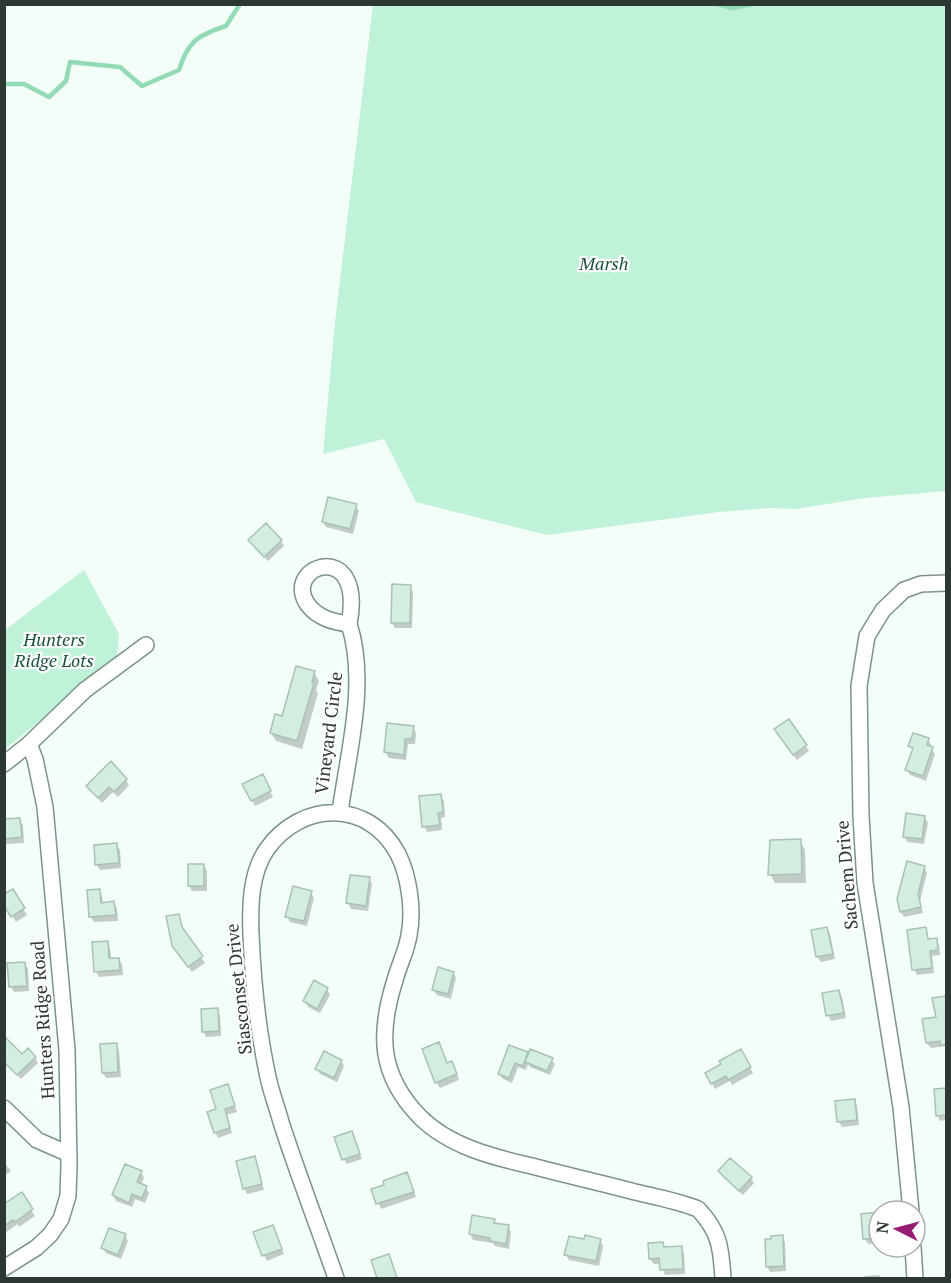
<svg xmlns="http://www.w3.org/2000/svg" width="951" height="1283" viewBox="0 0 951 1283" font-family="'PT Serif',serif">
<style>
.green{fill:#bff2d8}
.shadow{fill:#0003}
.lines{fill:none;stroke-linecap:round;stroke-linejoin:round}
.stream{stroke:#93dab7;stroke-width:4.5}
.building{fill:#d3eee0;stroke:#a8c2b4;stroke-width:1.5}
.minor-casing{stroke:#7b9486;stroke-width:18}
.minor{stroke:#fff;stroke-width:15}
.labels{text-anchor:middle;stroke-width:4.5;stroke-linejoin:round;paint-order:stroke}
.park-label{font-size:18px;font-style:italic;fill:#1b523b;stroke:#fff}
.street-label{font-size:18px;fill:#2d3832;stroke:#fff}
</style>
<rect width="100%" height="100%" fill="#f3fef8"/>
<path class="green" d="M373 5H946V491L865 498 796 509 770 508 719 512 547 535 416 502 384 439 323 454 335 322Z
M84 570 119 634 117 656 113 662 5 749V630Z"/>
<path class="shadow" d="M356 506 359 511 353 534 326 527 323 522Z
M281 541 284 546 268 561 253 545Z
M410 587 413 592 412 628H395L392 623Z
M314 672 319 681 316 690 318 693 302 749 276 741 271 733Z
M788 721 809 751 797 760 779 735Z
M413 727 416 733 415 744H408L406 760 389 758 385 752Z
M928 739 931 745 930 748 935 754 926 781 910 775 907 770 913 751 910 746Z
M126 780 129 785 118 797 113 792 102 803 88 786Z
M265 781 273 797 255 806 252 800Z
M440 795 444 801 445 817 441 818 442 830 427 832 424 826Z
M924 817 928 823 924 844 907 842 904 836Z
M19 820 23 825 24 843 4 844V821Z
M800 841 805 850 806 883H775L770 874Z
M116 845 120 850 121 868 100 870 96 864Z
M204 866 207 871V891H192L189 886Z
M924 867 927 873 920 901 923 913 904 917 901 912Z
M369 879 372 884 368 911 351 909 348 903Z
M13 891 27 915 16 922 4 903Z
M99 891 102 896 103 904 114 903 117 909 118 921 94 922 91 917Z
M311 893 314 898 307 926 290 922 287 916Z
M179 916 184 932 205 963 192 972 178 953Z
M827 929 830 934 835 959 821 962 817 957 812 932Z
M926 929 929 940 936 939 939 945 940 955 932 956 934 973 917 975 914 969Z
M107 942 110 948 111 960 119 959 122 965 123 975 99 977 96 971Z
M25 963 28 969 29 991 14 992 11 986Z
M453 973 456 978 451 999 437 995 433 990Z
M327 989 330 995 320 1013 308 1007 305 1001Z
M839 992 842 997 846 1018 831 1021 828 1015Z
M946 997V1030H943L946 1046 931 1048 927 1043 937 1019 934 999Z
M217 1010 220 1015 221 1036 206 1037 203 1031Z
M439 1044 448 1064 455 1068 459 1080 440 1088 436 1082Z
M116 1045 119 1050 121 1077 106 1078 103 1073Z
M741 1051 753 1073 732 1085 730 1081 715 1089 707 1074Z
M527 1054 529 1057 551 1059 555 1064 550 1075 530 1067 528 1064 526 1070 518 1067 512 1083 503 1079 499 1074Z
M22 1056 35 1058 38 1063 21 1079 4 1062Z
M341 1061 344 1066 337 1082 320 1074 317 1069Z
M227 1086 237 1112 226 1115 232 1133 218 1138 215 1132 217 1110Z
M935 1090H946V1120L940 1121 937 1115Z
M854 1100 857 1106 859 1125 842 1127 839 1122Z
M354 1138 362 1159 347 1164 344 1159Z
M255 1158 264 1190 247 1194 244 1188Z
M4 1162 11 1171 4 1176Z
M141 1172 144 1178 141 1185 146 1188 149 1193 145 1203 135 1199 132 1207 116 1201 113 1195Z
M720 1172 751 1178 754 1183 743 1195 723 1177Z
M410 1180 416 1197 381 1209 373 1190Z
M21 1194 35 1216 19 1227 18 1224 5 1233 4 1206Z
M879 1215V1243L868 1244 865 1239Z
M494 1220 496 1225 508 1227 511 1232 509 1249 495 1246 493 1243 473 1240 470 1234Z
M276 1232 284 1254 267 1261 264 1255Z
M125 1236 128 1241 121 1259 106 1253 103 1248Z
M782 1237 785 1242 786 1271 770 1272 767 1266Z
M600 1240 603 1246 599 1266 569 1260 566 1255 585 1241Z
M662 1244 665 1248 681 1247 684 1253 685 1274 665 1275 661 1264H654L650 1259Z
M879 1275 881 1278H864V1276Z"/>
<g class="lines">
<path class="stream" d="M717 4 733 8 752 4
M4 84H24L49 97 66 81 70 62 120 67 142 86 179 70C188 41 198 35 226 26L240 4"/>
</g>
<path class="building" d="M328 497 357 504 350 529 322 522Z
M266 523 282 540 264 557 248 540Z
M392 584 411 585 410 623H391Z
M296 666 315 671 312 682 314 683 297 741 270 733 275 714 282 716Z
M789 719 807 745 793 755 774 729Z
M387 723 414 726 412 739H405L404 755 384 752Z
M913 733 929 738 927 745 933 747 923 776 905 770 913 748 908 746Z
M111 761 127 779 114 792 109 787 98 798 86 786Z
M263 774 271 791 251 801 242 784Z
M441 794 443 812 438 813 440 825 422 827 419 796Z
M906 813 925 816 922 839 903 837Z
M20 818 22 837 4 839V819Z
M801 839 802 874 768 875 770 840Z
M117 843 119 863 95 865 94 845Z
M907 861 925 866 918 894 921 907 900 912 897 899Z
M188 864H204V886H188Z
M350 875 370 877 366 906 346 903Z
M293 886 312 891 304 921 285 917Z
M13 889 25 908 11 917 4 906V894Z
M100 889 101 903 114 901 116 915 89 917 87 890Z
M179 914 182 927 203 956 188 967 172 946 166 916Z
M827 927 833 954 816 957 811 930Z
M926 927 928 939 937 938 938 950 930 951 932 968 912 970 907 930Z
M108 941 109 958H119L120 970 94 972 92 942Z
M25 962 27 986 9 987 7 963Z
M438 967 454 972 448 994 432 990Z
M314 980 328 988 317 1009 303 1001Z
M839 990 844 1013 826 1016 822 993Z
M946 996V1045H940V1041L926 1043 922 1019 936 1017 932 998Z
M218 1008 219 1031 202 1032 201 1009Z
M4 1036 22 1054 28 1048 36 1057 17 1075 4 1062Z
M439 1042 447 1063 452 1061 457 1074 435 1083 422 1049Z
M117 1043 118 1072 102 1073 100 1044Z
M509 1045 528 1052 523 1066 515 1063 509 1078 498 1074Z
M530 1049 553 1058 547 1071 525 1062Z
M741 1049 751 1067 728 1080 726 1076 711 1084 705 1073 721 1064 719 1061Z
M324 1051 342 1060 334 1078 315 1069Z
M228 1084 235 1106 225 1109 230 1128 214 1133 207 1112 216 1109 210 1090Z
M946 1088V1115L936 1116 934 1089Z
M855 1099 857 1120 837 1122 835 1101Z
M352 1131 360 1154 342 1160 334 1137Z
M255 1156 262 1184 243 1189 236 1161Z
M730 1158 752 1177 739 1191 718 1171Z
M125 1164 142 1171 137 1182 147 1186 142 1198 132 1194 129 1203 112 1195Z
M407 1172 414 1192 376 1204 371 1189 384 1185 383 1181Z
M22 1192 33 1209 15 1222 13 1220 4 1226V1204Z
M879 1212V1238L863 1239 861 1214Z
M472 1215 495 1219 494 1223 509 1225 506 1244 490 1241V1238L469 1234Z
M273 1225 282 1249 262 1256 253 1232Z
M109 1228 126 1234 118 1255 101 1248Z
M585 1235 601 1239 596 1261 564 1255 569 1236 584 1239Z
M783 1235 784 1266 766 1267 765 1239H771V1236Z
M663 1242 664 1247 682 1246 683 1269 660 1270 659 1258 649 1259 648 1243Z
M389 1254 397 1278H377L371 1260Z"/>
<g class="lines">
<g class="minor-casing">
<path id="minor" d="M4 764 29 744 85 690 146 645
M340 812C348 753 368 682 349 624 333 622 318 618 308 605 280 566 366 536 349 624
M4 1108 37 1140 69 1154
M911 1211 901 1107 865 883 861 816 859 686 867 636 883 610 904 590 921 584 946 583
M913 1247 915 1278
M4 1268 36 1248 50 1235 61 1219 68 1196 69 1166 67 1050 45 807 35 759 29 744
M336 1278C318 1226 298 1175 281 1122 277 1107 271 1092 268 1077 258 1031 253 982 251 935 250 908 250 873 267 849 301 801 369 799 398 854 409 876 414 910 409 935 407 950 399 965 395 980 378 1034 379 1075 420 1117 449 1146 492 1157 532 1166 566 1175 601 1183 635 1192 656 1197 678 1201 698 1209 720 1232 721 1248 723 1278"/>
</g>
<use href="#minor" class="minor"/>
</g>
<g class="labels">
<g class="park-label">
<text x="604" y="270">Marsh</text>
<text x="54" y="646">Hunters<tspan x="54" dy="21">Ridge Lots</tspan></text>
</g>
<g class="street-label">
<text transform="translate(329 733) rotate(-83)" y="6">Vineyard Circle</text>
<text transform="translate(847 875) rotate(-95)" y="6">Sachem Drive</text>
<text transform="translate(239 989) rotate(-96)" y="6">Siasconset Drive</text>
<text transform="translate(43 1020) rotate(-94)" y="6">Hunters Ridge Road</text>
</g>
</g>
<rect width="951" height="1283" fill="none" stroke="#2d3832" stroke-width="12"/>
<g transform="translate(897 1229) rotate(276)"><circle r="28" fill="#ffffff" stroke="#abafad" stroke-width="1.5"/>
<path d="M0-4.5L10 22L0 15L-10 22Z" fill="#971c75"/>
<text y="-9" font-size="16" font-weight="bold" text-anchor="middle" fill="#2d3832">N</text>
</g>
</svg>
